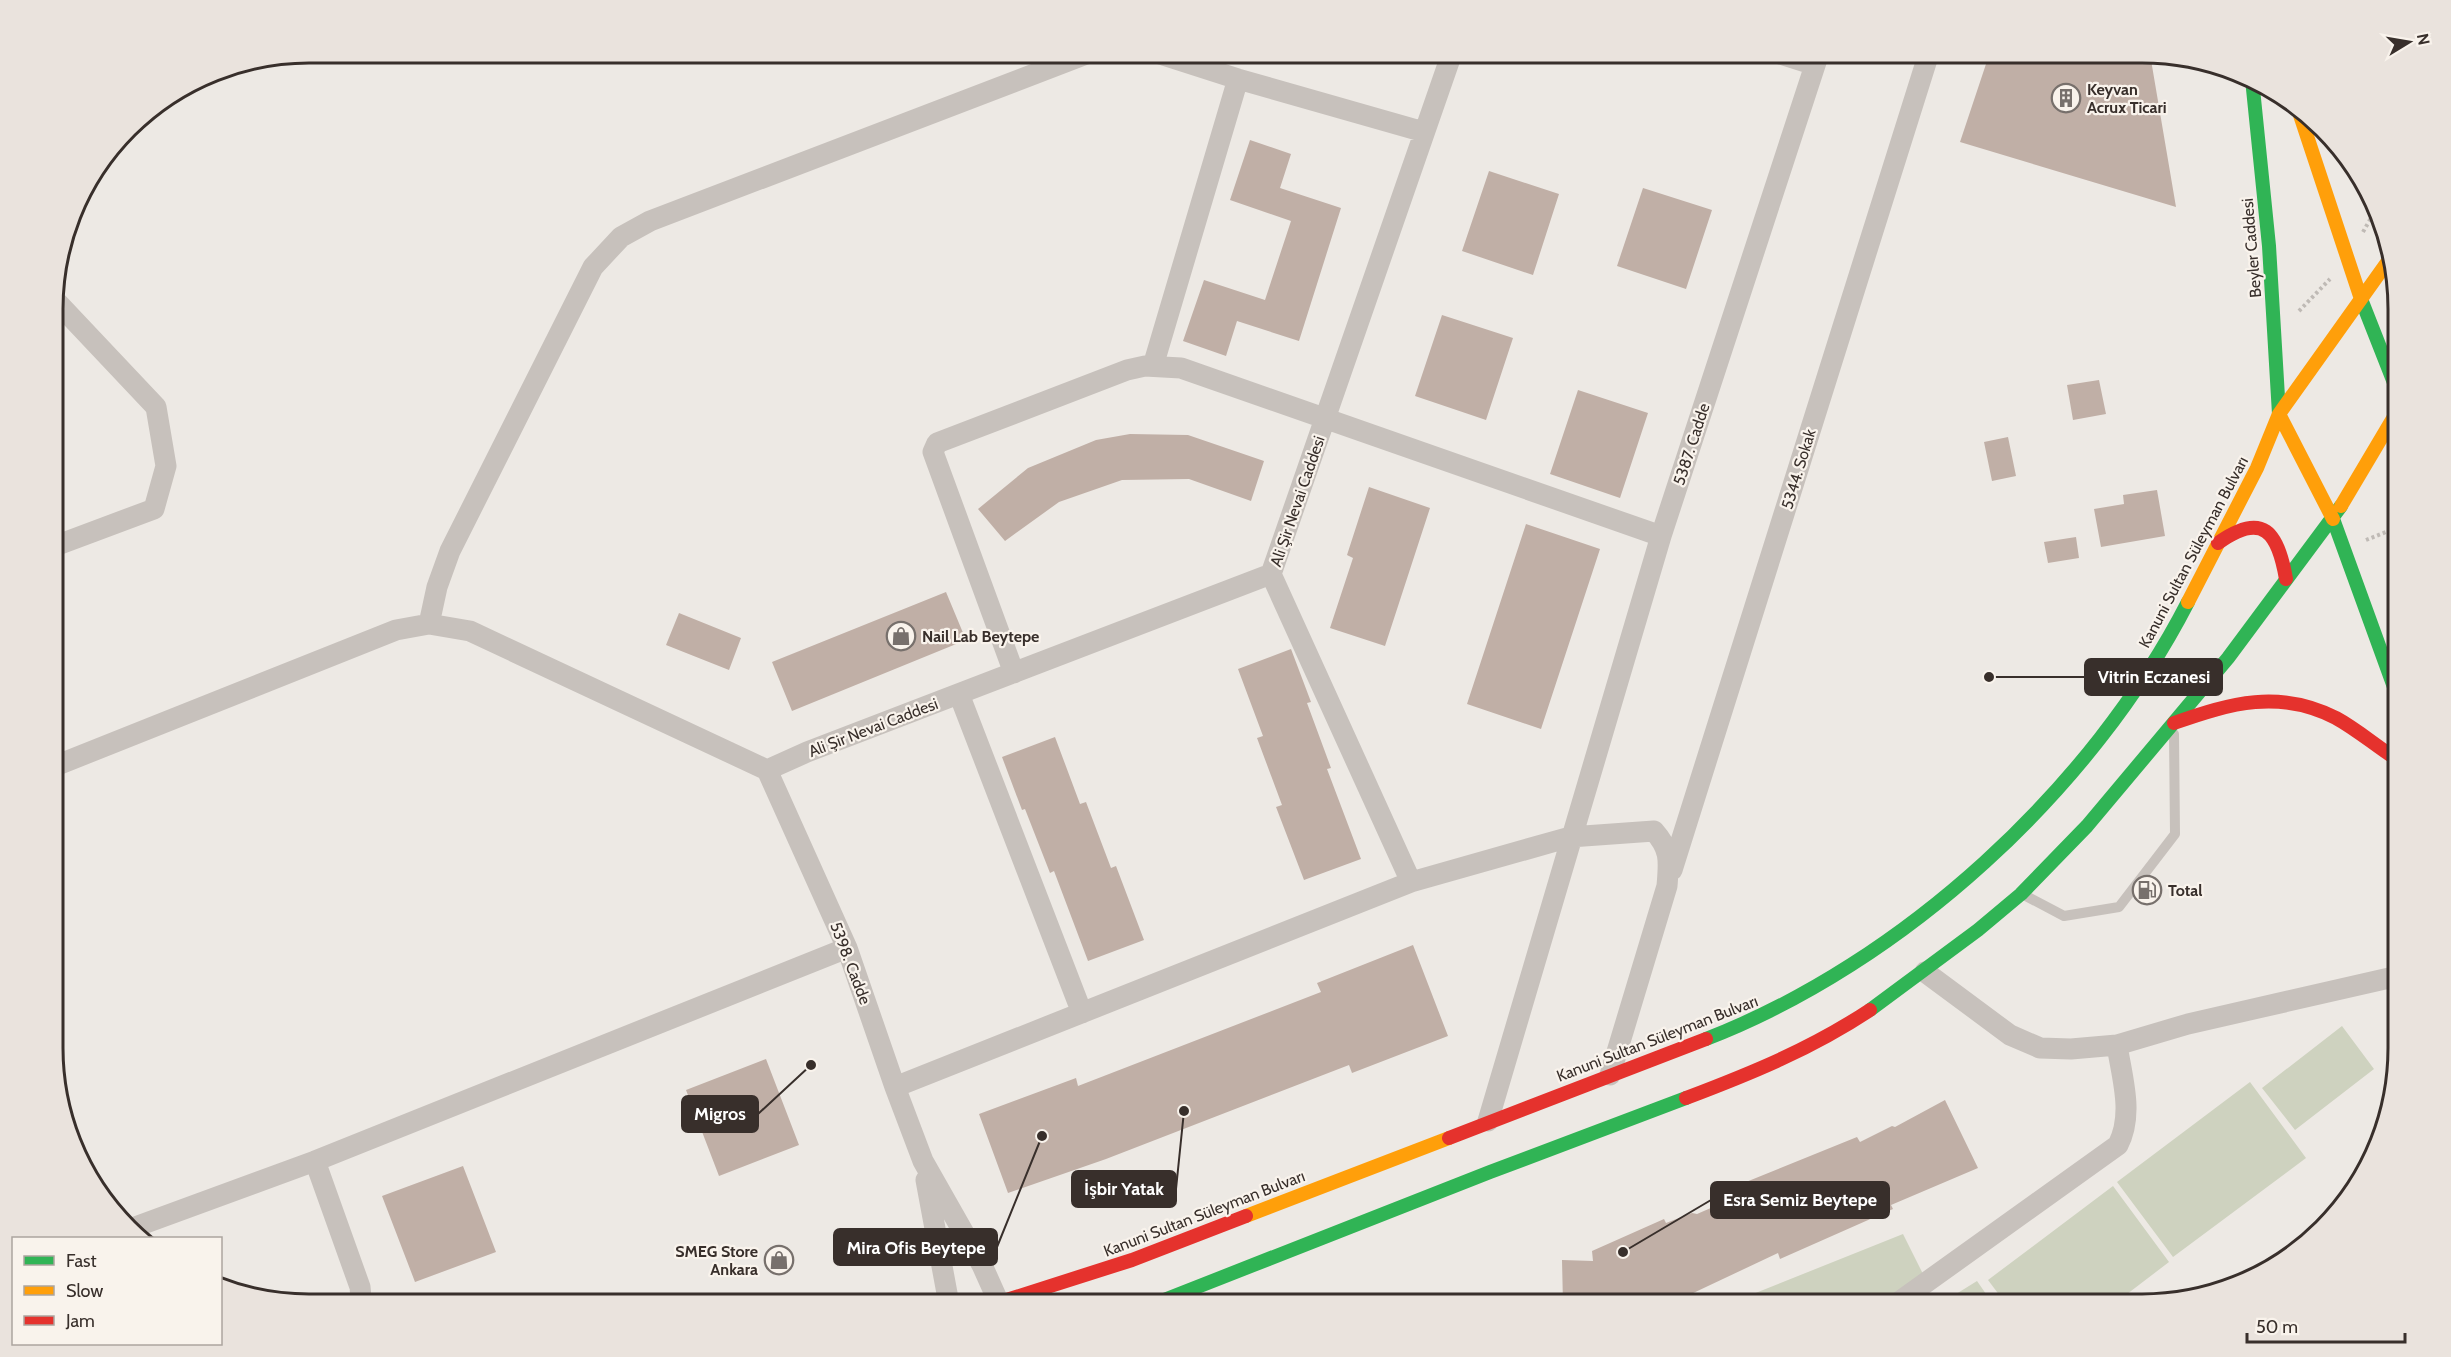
<svg xmlns="http://www.w3.org/2000/svg" width="2451" height="1357" viewBox="0 0 2451 1357" font-family="Cabin,sans-serif">
<style>
.green{fill:#ced2bf}
.building{fill:#c0afa6}
.lines{fill:none;stroke-linecap:round;stroke-linejoin:round}
.path{stroke:#bfbab5;stroke-width:4;stroke-dasharray:3 3;stroke-linecap:butt}
.lane{stroke:#c7c1bc;stroke-width:10}
.street{stroke:#c7c1bc;stroke-width:21}
.fast{stroke:#30b455;stroke-width:14}
.slow{stroke:#ff9f0a;stroke-width:14}
.jam{stroke:#e5322d;stroke-width:14}
.labels{text-anchor:middle;stroke-width:4.5;stroke-linejoin:round;paint-order:stroke}
.poi-label{font-size:16px;font-weight:bold;fill:#382f2b;stroke:#f9f3ec;text-anchor:start}
.street-label{font-size:16px;fill:#382f2b;stroke:#f9f3ec}
.rim{fill:none;stroke:#382f2b;stroke-width:3}
.leader{fill:none;stroke:#382f2b;stroke-width:2}
.callout-dot{fill:#382f2b;stroke:#f9f3ec;stroke-width:2}
.callout{fill:#382f2b;stroke:#382f2b;stroke-width:2}
.callout-label{font-size:18px;text-anchor:middle;font-weight:bold;fill:#fff}
</style>
<rect width="100%" height="100%" fill="#ede9e4"/>
<path class="green" d="M2342 1026 2374 1069 2295 1130 2262 1088Z
M2250 1082 2306 1158 2173 1257 2117 1182Z
M2113 1186 2169 1262 2114 1304H2006L1988 1280Z
M1903 1234 1924 1276 1886 1304H1728Z
M1977 1281 1993 1304H1940Z"/>
<path class="building" d="M1990 52 2150 54 2176 207 1960 142Z
M1250 140 1291 154 1280 188 1341 208 1299 341 1237 321 1226 356 1183 341 1204 280 1265 300 1291 221 1230 200Z
M1489 171 1559 194 1533 275 1462 251Z
M1643 188 1712 210 1686 289 1617 266Z
M1442 315 1513 338 1486 420 1415 396Z
M2099 380 2106 414 2073 420 2067 385Z
M1578 390 1648 413 1620 498 1550 474Z
M1130 434 1188 435 1264 461 1251 501 1189 479 1122 480 1059 502 1005 541 978 509 1028 468 1096 440Z
M2008 437 2016 476 1992 481 1984 442Z
M1369 487 1430 508 1385 646 1330 628 1353 558 1347 555Z
M2157 490 2165 536 2101 547 2094 509 2124 504 2123 495Z
M1526 524 1600 549 1541 729 1467 704Z
M2076 537 2079 558 2048 563 2044 542Z
M946 592 966 640 792 711 772 662Z
M679 613 741 638 729 670 666 645Z
M1291 649 1311 702 1307 703 1331 768 1327 769 1361 859 1304 880 1276 807 1282 805 1257 738 1263 736 1238 669Z
M1055 737 1080 804 1086 802 1111 868 1116 866 1144 940 1088 961 1054 871 1050 873 1025 809 1022 810 1002 757Z
M1413 945 1448 1036 1352 1073 1349 1065 1106 1159 1008 1193 979 1114 1076 1078 1078 1086 1321 992 1317 983Z
M766 1059 799 1145 719 1176 686 1090Z
M1945 1100 1978 1168 1891 1205 1893 1209 1780 1259 1778 1253 1689 1295 1664 1304H1563L1562 1260 1593 1261 1592 1251 1664 1219 1666 1223 1692 1213 1697 1214 1720 1204 1719 1200 1749 1189 1746 1182 1857 1137 1860 1142 1892 1126 1895 1127Z
M463 1166 496 1252 415 1282 382 1196Z"/>
<g class="lines">
<path class="path" d="M2363 232 2376 209
M2299 311 2330 279
M2366 540 2391 530"/>
<path class="lane" d="M2024 895 2064 916 2119 907 2175 834 2174 734"/>
<path class="street" d="M1157 53 1238 79 1424 132
M1777 53 1815 65
M55 300 156 407 166 466 154 509 55 546
M1153 366 1238 79
M1271 574 1411 882
M429 624 437 587 450 551 593 267 621 237 650 221 1089 53
M1014 673 933 452 937 443 1127 370 1145 366 1181 368 1661 536
M959 694 1082 1013
M55 766 396 630 429 624 470 631 767 770
M767 770 807 752 1271 574 1452 53
M767 770 847 948 895 1087 923 1161 982 1265 999 1303
M1672 870 1929 53
M1925 972 2010 1035 2040 1048 2071 1049 2117 1045 2188 1024 2398 976
M895 1087 1411 882 1570 837 1654 831C1671 850 1669 861 1667 886L1610 1075
M1488 1121 1661 536 1819 53
M315 1161 360 1287 361 1298 354 1304
M926 1180 949 1304
M135 1227 315 1161 847 948
M1896 1304 2118 1145C2134 1114 2122 1078 2117 1045"/>
<path class="fast" d="M2252 79 2269 246 2279 414
M2361 299 2398 393
M2333 519 2398 698
M1870 1010 1978 930 2021 894 2087 826 2228 658 2341 506
M1706 1039C1903 963 2092 789 2188 602
M1154 1304 1490 1172 1686 1098"/>
<path class="slow" d="M2300 115 2361 299
M2279 414 2333 519
M2341 506 2398 410
M2188 602 2257 468 2279 414 2391 257
M1246 1216 1449 1138"/>
<path class="jam" d="M2218 543C2263 511 2278 532 2286 579
M2174 723C2231 703 2279 689 2336 718 2358 730 2377 747 2398 760
M1686 1098C1752 1073 1811 1049 1870 1010
M1449 1138 1706 1039
M994 1304 1132 1260 1246 1216"/>
</g>
<defs>
<g id="building-ring" transform="scale(1.5)"><circle r="9.5" fill="#f9f3ec" stroke="#77706c" stroke-width="1.5"/><path d="M-4-6H4V6H1V3H-1V6H-4ZM-2.5-4.3h1.7v1.8h-1.7ZM.8-4.3h1.7v1.8H.8ZM-2.5-1h1.7V.8h-1.7ZM.8-1h1.7V.8H.8Z" fill="#77706c"/></g>
<g id="shop-ring" transform="scale(1.5)"><circle r="9.5" fill="#f9f3ec" stroke="#77706c" stroke-width="1.5"/><path d="M-5-2.5h2.3a2.7 3.5 0 0 1 5.4 0H5L5.5 6h-11ZM-1.5-2.5h3a1.5 2.3 0 0 0-3 0Z" fill="#77706c"/></g>
<g id="fuel-ring" transform="scale(1.5)"><circle r="9.5" fill="#f9f3ec" stroke="#77706c" stroke-width="1.5"/><path d="M-5.5-6h7V0h2V4h1.3V-2.5L3-4.5l.8-.8L6-3V5H2.5V1h-1V6h-7ZM-4.2-4.7v3.2H.2V-4.7Z" fill="#77706c"/></g>
</defs>
<g fill-rule="evenodd">
<use href="#building-ring" x="2066" y="98"/>
<use href="#shop-ring" x="901" y="636"/>
<use href="#fuel-ring" x="2147" y="890"/>
<use href="#shop-ring" x="779" y="1260"/>
</g>
<g class="labels">
<g class="poi-label">
<text x="2087" y="95">Keyvan<tspan x="2087" dy="18">Acrux Ticari</tspan></text>
<text x="922" y="642">Nail Lab Beytepe</text>
<text x="2168" y="896">Total</text>
<text x="758" y="1257" text-anchor="end">SMEG Store<tspan x="758" dy="18">Ankara</tspan></text>
</g>
<g class="street-label">
<text transform="translate(2251 248) rotate(-95)" y="6">Beyler Caddesi</text>
<text transform="translate(1691 444) rotate(-72)" y="6">5387. Cadde</text>
<text transform="translate(1798 469) rotate(-73)" y="6">5344. Sokak</text>
<text transform="translate(1297 501) rotate(-71)" y="6">Ali Şir Nevai Caddesi</text>
<text transform="translate(2193 552) rotate(-62)" y="6">Kanuni Sultan Süleyman Bulvarı</text>
<text transform="translate(873 727) rotate(-21)" y="6">Ali Şir Nevai Caddesi</text>
<text transform="translate(851 963) rotate(69)" y="6">5398. Cadde</text>
<text transform="translate(1657 1038) rotate(-21)" y="6">Kanuni Sultan Süleyman Bulvarı</text>
<text transform="translate(1204 1213) rotate(-21)" y="6">Kanuni Sultan Süleyman Bulvarı</text>
</g>
</g>
<path d="M0 0H2451V1357H0ZM309 63H2142A246 246 0 0 1 2388 309V1048A246 246 0 0 1 2142 1294H309A246 246 0 0 1 63 1048V309A246 246 0 0 1 309 63Z" fill="#eae3dd" fill-rule="evenodd"/>
<path class="rim" d="M309 63H2142A246 246 0 0 1 2388 309V1048A246 246 0 0 1 2142 1294H309A246 246 0 0 1 63 1048V309A246 246 0 0 1 309 63Z"/>
<path class="leader" d="M1989 677L2085 677M811 1065L758 1114M1184 1111L1176 1189M1623 1252L1711 1200M1042 1136L997 1247"/>
<g class="callout-dot">
<circle cx="1989" cy="677" r="6"/>
<circle cx="811" cy="1065" r="6"/>
<circle cx="1184" cy="1111" r="6"/>
<circle cx="1623" cy="1252" r="6"/>
<circle cx="1042" cy="1136" r="6"/>
</g>
<g class="callout">
<rect x="2085" y="659" width="137" height="36" rx="6"/>
<rect x="682" y="1096" width="76" height="36" rx="6"/>
<rect x="1072" y="1171" width="104" height="36" rx="6"/>
<rect x="1711" y="1182" width="178" height="36" rx="6"/>
<rect x="834" y="1229" width="163" height="36" rx="6"/>
</g>
<g class="callout-label">
<text x="2154" y="683">Vitrin Eczanesi</text>
<text x="720" y="1120">Migros</text>
<text x="1124" y="1195">İşbir Yatak</text>
<text x="1800" y="1206">Esra Semiz Beytepe</text>
<text x="916" y="1254">Mira Ofis Beytepe</text>
</g>
<rect x="12" y="1237" width="210" height="108" fill="#f9f3ec" stroke="#aca59f" stroke-width="1.5"/>
<rect x="24" y="1256" width="30" height="9" fill="#30b455" stroke="#aca59f" stroke-width="1.5"/>
<text x="66" y="1267" font-size="18" fill="#382f2b">Fast</text>
<rect x="24" y="1286" width="30" height="9" fill="#ff9f0a" stroke="#aca59f" stroke-width="1.5"/>
<text x="66" y="1297" font-size="18" fill="#382f2b">Slow</text>
<rect x="24" y="1316" width="30" height="9" fill="#e5322d" stroke="#aca59f" stroke-width="1.5"/>
<text x="66" y="1327" font-size="18" fill="#382f2b">Jam</text>
<g transform="translate(2409 42) rotate(79)" stroke="#f9f3ec" stroke-width="4.5" paint-order="stroke">
<path d="M0-4.5L10 22L0 15L-10 22Z" fill="#382f2b"/>
<text y="-9" font-size="16" font-weight="bold" text-anchor="middle" fill="#382f2b">N</text>
</g>
<path d="M2247 1333v9h158v-9" fill="none" stroke="#382f2b" stroke-width="3"/>
<text x="2256" y="1333" font-size="18" fill="#382f2b" stroke="#f9f3ec" stroke-width="4.5" paint-order="stroke">50 m</text>
</svg>
